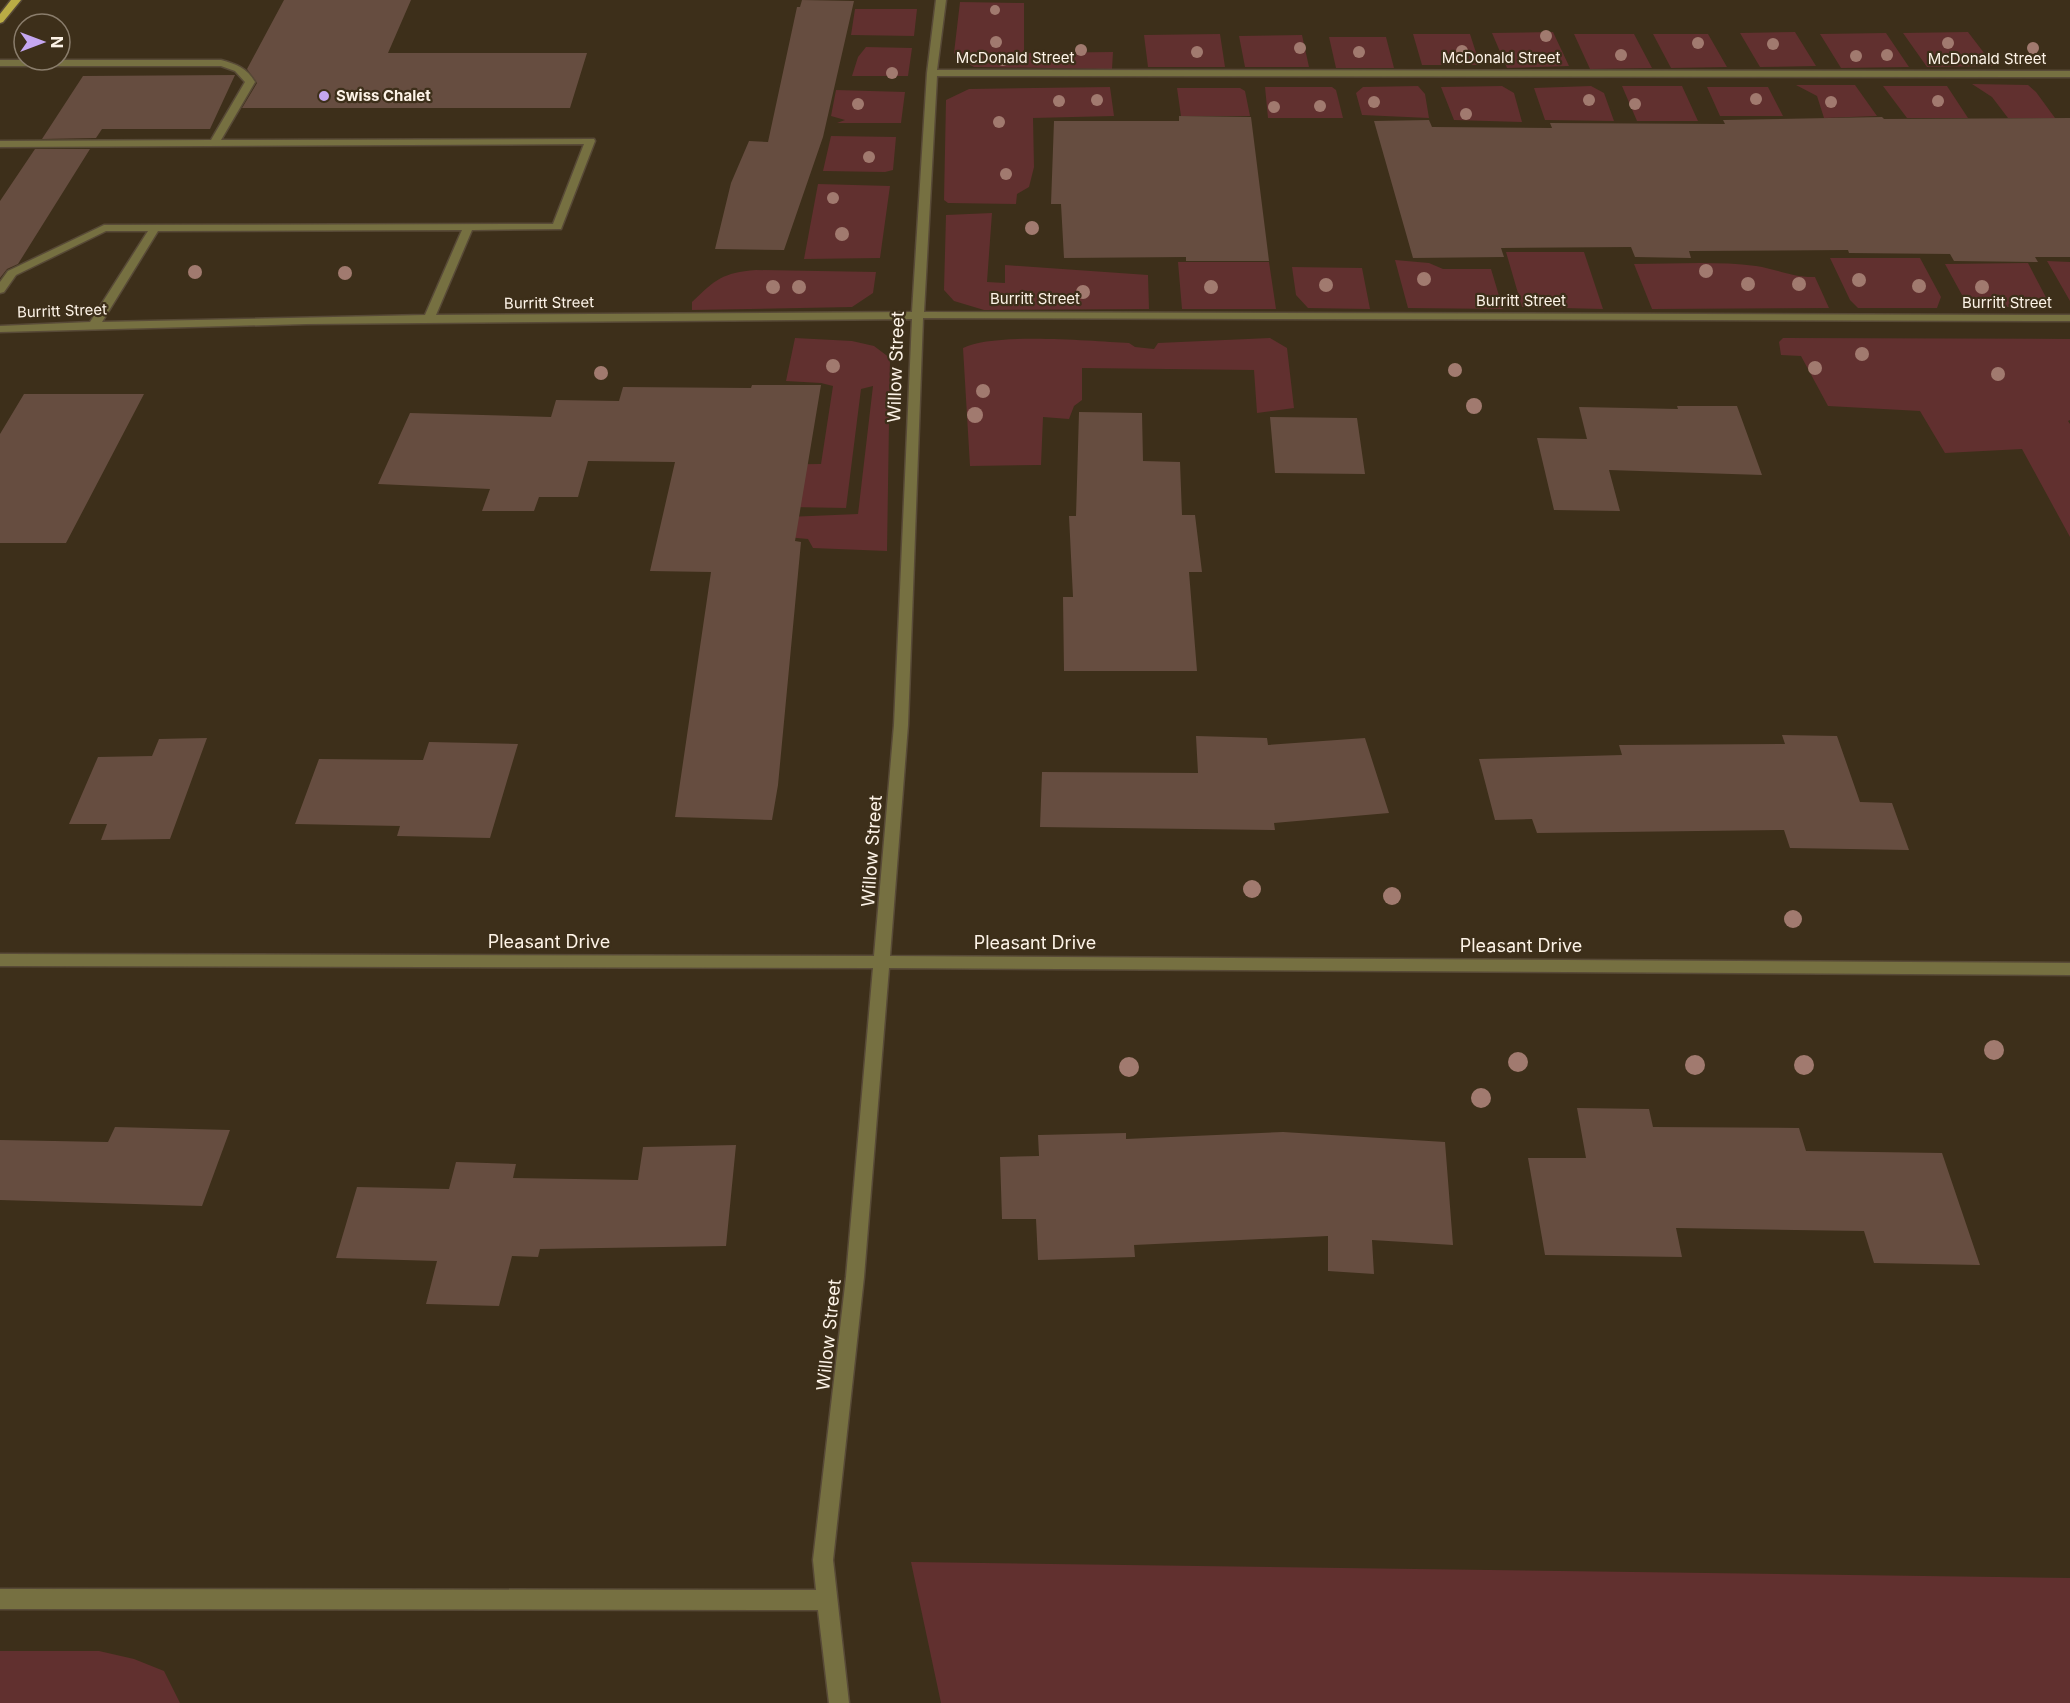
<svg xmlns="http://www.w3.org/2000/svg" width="2070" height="1703" viewBox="0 0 2070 1703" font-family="Inter,sans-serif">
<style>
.green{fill:#61302f}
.building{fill:#664d40}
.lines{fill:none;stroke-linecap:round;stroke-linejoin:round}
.minor-casing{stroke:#584a37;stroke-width:3}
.major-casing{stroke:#584a37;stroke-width:3}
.minor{fill:#767041;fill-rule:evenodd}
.major{fill:#baac45;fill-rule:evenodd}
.tree{fill:#a17a6f}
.poi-dot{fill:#c5a7f1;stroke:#3d2f1a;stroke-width:2}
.labels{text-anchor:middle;stroke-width:4.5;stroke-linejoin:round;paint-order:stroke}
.far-street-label{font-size:15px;fill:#fdf3e7;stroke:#3d2f1a}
.far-poi-label{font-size:15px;font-weight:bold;fill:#fdf3e7;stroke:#3d2f1a;text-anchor:start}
.street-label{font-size:18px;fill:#fdf3e7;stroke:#3d2f1a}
</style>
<rect width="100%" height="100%" fill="#3d2f1a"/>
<path class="green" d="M960 2 1024 3V53L1113 52 1112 69 974 67 961 60 954 53Z
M855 9H917L914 36 851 35Z
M1553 32 1569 66 1507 68 1492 33Z
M1795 32 1816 66 1760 67 1740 33Z
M1968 32 1994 66 1927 67 1903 33Z
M1886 33 1909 67 1841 68 1820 34Z
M1220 34 1225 67H1148L1144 35Z
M1413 34H1470L1480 65H1422Z
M1574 34H1634L1652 68 1590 69Z
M1653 34H1708L1727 67 1671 68Z
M1302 35 1309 67H1245L1239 36Z
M1329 37H1386L1394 68H1336Z
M866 47 912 48 908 76H852L858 57Z
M1972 84 2028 85 2036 92 2055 118H2008L1992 97Z
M1796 85H1855L1877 116 1824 118 1817 96Z
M1418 86 1425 94 1429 118 1362 115 1356 93 1363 87Z
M1502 86 1514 93 1522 122 1454 120 1441 87Z
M1591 86 1604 93 1614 121 1545 120 1534 88Z
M1622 86H1682L1698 121H1637Z
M1883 86H1947L1968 118H1907Z
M1110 87 1114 116 1033 118 1034 167 1029 187 1017 194 1016 204 948 203 944 200 946 100 969 89Z
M1265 87H1332L1336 90 1343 118H1268Z
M1707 87H1768L1783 116H1720Z
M1177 88H1240L1245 91 1250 116H1181Z
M836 90 905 92 901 123H837L845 120 831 116Z
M831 136 896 137 893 170 885 172 823 171Z
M818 184 890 186 880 258 804 259Z
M992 213 987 282 1005 283V265L1148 275 1149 309 984 310 954 301 944 290 946 215Z
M1506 252H1584L1603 309 1522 307Z
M1830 258H1920L1941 297 1937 308H1858L1850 300Z
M1395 260 1429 263 1443 269H1491L1503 309 1408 308Z
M2047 261 2070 262V301Z
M1178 262H1269L1276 309H1182Z
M2028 263 2051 307H1976L1962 295 1945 264Z
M1634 264C1674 264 1716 261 1756 266 1776 269 1795 278 1815 277L1829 308 1652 309Z
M1292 267 1362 268 1370 309 1308 308 1296 295Z
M756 270 876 272 873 293 852 307 692 310V302C716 279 722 273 756 270Z
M795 338 852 341 874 346 890 358 887 551 813 548 808 539 786 537 787 517 858 514 873 386 861 389 846 508 726 506 733 465 821 464 833 386 821 383 786 381Z
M1270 338 1287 348 1294 408 1257 413 1254 370 1082 368V400L1074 406 1069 419 1043 417 1041 465 970 466 963 348C995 332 1090 341 1129 343L1135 347 1154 349 1158 343Z
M1783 338 2070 339V420L2068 421 2070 424V537L2022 449 1945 453 1920 411 1828 406 1801 356 1781 355 1779 342Z
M911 1562 2070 1578V1703H941Z
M0 1651H99L134 1659 164 1671 180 1703H0Z"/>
<path class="building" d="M284 0H411L388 53H587L570 108H242L257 83 247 69Z
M802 0 854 1 823 137 784 250 715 249 731 183 749 141 768 142 797 7H800Z
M235 75 210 129H102L96 138 42 139 83 76Z
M1179 116 1251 117 1269 261H1186V257L1064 258 1061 204H1051L1054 121H1179Z
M1882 117 1884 119 2070 118V257H2035L2038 262 1954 261 1950 254 1849 253 1848 250 1689 251 1691 258 1635 257 1631 247 1501 248 1504 257 1413 258 1374 121 1429 120 1432 127 1552 128 1550 123 1725 124 1723 120Z
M35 149H90L18 264 7 269 0 278V201Z
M752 385H821L795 541 801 542 778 785 772 820 675 817 711 572 650 571 675 462 588 461 578 497H539L534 511H482L490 489 378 484 410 413 551 417 556 400 619 401 623 387 751 388Z
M24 394H144L66 543H0V434Z
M1677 406H1737L1762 475 1609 470 1620 511 1554 510 1537 438 1587 439 1579 407 1678 409Z
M1079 412 1142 413 1143 461 1180 462 1182 515H1195L1202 572H1189L1197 671H1064L1063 597H1073L1069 516H1076Z
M1270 417 1357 418 1365 474 1275 473Z
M1782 735 1837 736 1860 802 1892 803 1909 850 1790 848 1784 830 1537 833 1532 819 1495 820 1479 759 1622 755 1619 745 1785 744Z
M1196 736 1267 738 1268 745 1365 738 1389 813 1274 823 1275 830 1040 827 1042 772 1198 773Z
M207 738 170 839 101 840 107 824H69L98 757 152 756 159 739Z
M429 742 518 744 490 838 397 836 400 826 295 824 319 759 423 760Z
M1577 1108 1649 1109 1653 1127 1799 1128 1806 1151 1942 1153 1980 1265 1874 1263 1864 1231 1676 1228 1682 1257 1545 1255 1528 1158H1586Z
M115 1127 230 1130 202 1206 0 1200V1140L108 1142Z
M1283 1132 1445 1142 1453 1245 1372 1240 1374 1274 1328 1271V1236L1134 1245 1135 1257 1038 1260 1036 1219H1002L1000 1157 1039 1156 1038 1135 1126 1133V1139Z
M736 1145 726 1246 540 1249 538 1257 512 1256 499 1306 426 1304 437 1261 336 1258 357 1187 449 1189 456 1162 516 1164 513 1178 638 1180 643 1147Z"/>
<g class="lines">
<g class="minor-casing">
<path id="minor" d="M936 0H946L937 70 2070 71V77L937 76 924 312 2070 315V321L923 318 908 725 890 956 2070 963V975L889 968 864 1277 833 1560 849 1703H829L818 1610 0 1609V1589L816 1590 813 1560 846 1277 873 968 0 966V954L874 956 894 725 912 319 307 324 0 332V326L90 322 148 231H106L16 275 4 292 0 293V282L8 271 104 225 553 224 584 144 0 147V141L211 140 245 82 235 71 221 66H0V60H221C236 64 247 68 255 82L221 140 594 139 595 141 561 229 472 230 436 315 912 312 927 73ZM462 230 425 315 102 322 158 231Z"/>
</g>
<g class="major-casing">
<path id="major" d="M11 0H21L3 22 0 23V14Z"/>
</g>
<use href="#minor" class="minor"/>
<use href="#major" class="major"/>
</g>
<g class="tree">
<circle cx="995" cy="10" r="5"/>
<circle cx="1546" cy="36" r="6"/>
<circle cx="996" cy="42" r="6"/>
<circle cx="1698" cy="43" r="6"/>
<circle cx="1948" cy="43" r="6"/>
<circle cx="1773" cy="44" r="6"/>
<circle cx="1300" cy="48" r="6"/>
<circle cx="2033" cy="48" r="6"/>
<circle cx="1081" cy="50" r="6"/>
<circle cx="1462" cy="51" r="6"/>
<circle cx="1197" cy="52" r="6"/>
<circle cx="1359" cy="52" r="6"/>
<circle cx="1621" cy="55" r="6"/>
<circle cx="1887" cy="55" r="6"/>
<circle cx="1856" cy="56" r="6"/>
<circle cx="1003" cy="60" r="6"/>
<circle cx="892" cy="73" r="6"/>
<circle cx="1756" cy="99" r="6"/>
<circle cx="1097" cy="100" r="6"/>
<circle cx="1589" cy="100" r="6"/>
<circle cx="1059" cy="101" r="6"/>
<circle cx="1938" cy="101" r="6"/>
<circle cx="1374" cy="102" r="6"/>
<circle cx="1831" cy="102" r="6"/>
<circle cx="858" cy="104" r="6"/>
<circle cx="1635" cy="104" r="6"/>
<circle cx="1320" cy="106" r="6"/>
<circle cx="1274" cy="107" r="6"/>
<circle cx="1466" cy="114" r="6"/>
<circle cx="999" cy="122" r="6"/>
<circle cx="869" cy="157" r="6"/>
<circle cx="1006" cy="174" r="6"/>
<circle cx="833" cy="198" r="6"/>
<circle cx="1032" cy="228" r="7"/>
<circle cx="842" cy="234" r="7"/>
<circle cx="1706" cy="271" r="7"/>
<circle cx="195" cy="272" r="7"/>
<circle cx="345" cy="273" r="7"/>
<circle cx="1424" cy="279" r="7"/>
<circle cx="1859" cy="280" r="7"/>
<circle cx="1748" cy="284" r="7"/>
<circle cx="1799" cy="284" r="7"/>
<circle cx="1326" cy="285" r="7"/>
<circle cx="1919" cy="286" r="7"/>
<circle cx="773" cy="287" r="7"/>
<circle cx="799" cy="287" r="7"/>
<circle cx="1211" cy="287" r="7"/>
<circle cx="1982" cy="287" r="7"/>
<circle cx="1083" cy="292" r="7"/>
<circle cx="1862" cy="354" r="7"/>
<circle cx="833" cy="366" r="7"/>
<circle cx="1815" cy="368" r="7"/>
<circle cx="1455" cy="370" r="7"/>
<circle cx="601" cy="373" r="7"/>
<circle cx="1998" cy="374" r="7"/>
<circle cx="983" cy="391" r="7"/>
<circle cx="1474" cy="406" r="8"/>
<circle cx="975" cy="415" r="8"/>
<circle cx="1252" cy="889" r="9"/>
<circle cx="1392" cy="896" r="9"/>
<circle cx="1793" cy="919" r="9"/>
<circle cx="1994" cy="1050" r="10"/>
<circle cx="1518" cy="1062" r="10"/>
<circle cx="1695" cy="1065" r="10"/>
<circle cx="1804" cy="1065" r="10"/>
<circle cx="1129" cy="1067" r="10"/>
<circle cx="1481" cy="1098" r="10"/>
</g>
<circle class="poi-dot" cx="324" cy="96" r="6"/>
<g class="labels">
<g class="far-street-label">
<text x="1015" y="63">McDonald Street</text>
<text x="1501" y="63">McDonald Street</text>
<text x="1987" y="64">McDonald Street</text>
<text x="1035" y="304">Burritt Street</text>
<text x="1521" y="306">Burritt Street</text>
<text transform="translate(549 303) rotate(-1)" y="5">Burritt Street</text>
<text x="2007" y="308">Burritt Street</text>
<text transform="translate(62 311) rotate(-2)" y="5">Burritt Street</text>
</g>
<g class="far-poi-label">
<text x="336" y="101">Swiss Chalet</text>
</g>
<g class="street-label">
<text transform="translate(896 367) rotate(-88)" y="6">Willow Street</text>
<text transform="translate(872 851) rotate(-86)" y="6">Willow Street</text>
<text x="549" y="948">Pleasant Drive</text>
<text x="1035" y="949">Pleasant Drive</text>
<text x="1521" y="952">Pleasant Drive</text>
<text transform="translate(829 1335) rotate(-84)" y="6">Willow Street</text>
</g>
</g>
<g transform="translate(42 42) rotate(90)"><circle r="28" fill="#3d2f1a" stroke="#8a7d6c" stroke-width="1.5"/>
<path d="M0-4.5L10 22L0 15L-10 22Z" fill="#c5a7f1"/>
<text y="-9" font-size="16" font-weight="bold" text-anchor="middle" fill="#fdf3e7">N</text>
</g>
</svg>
